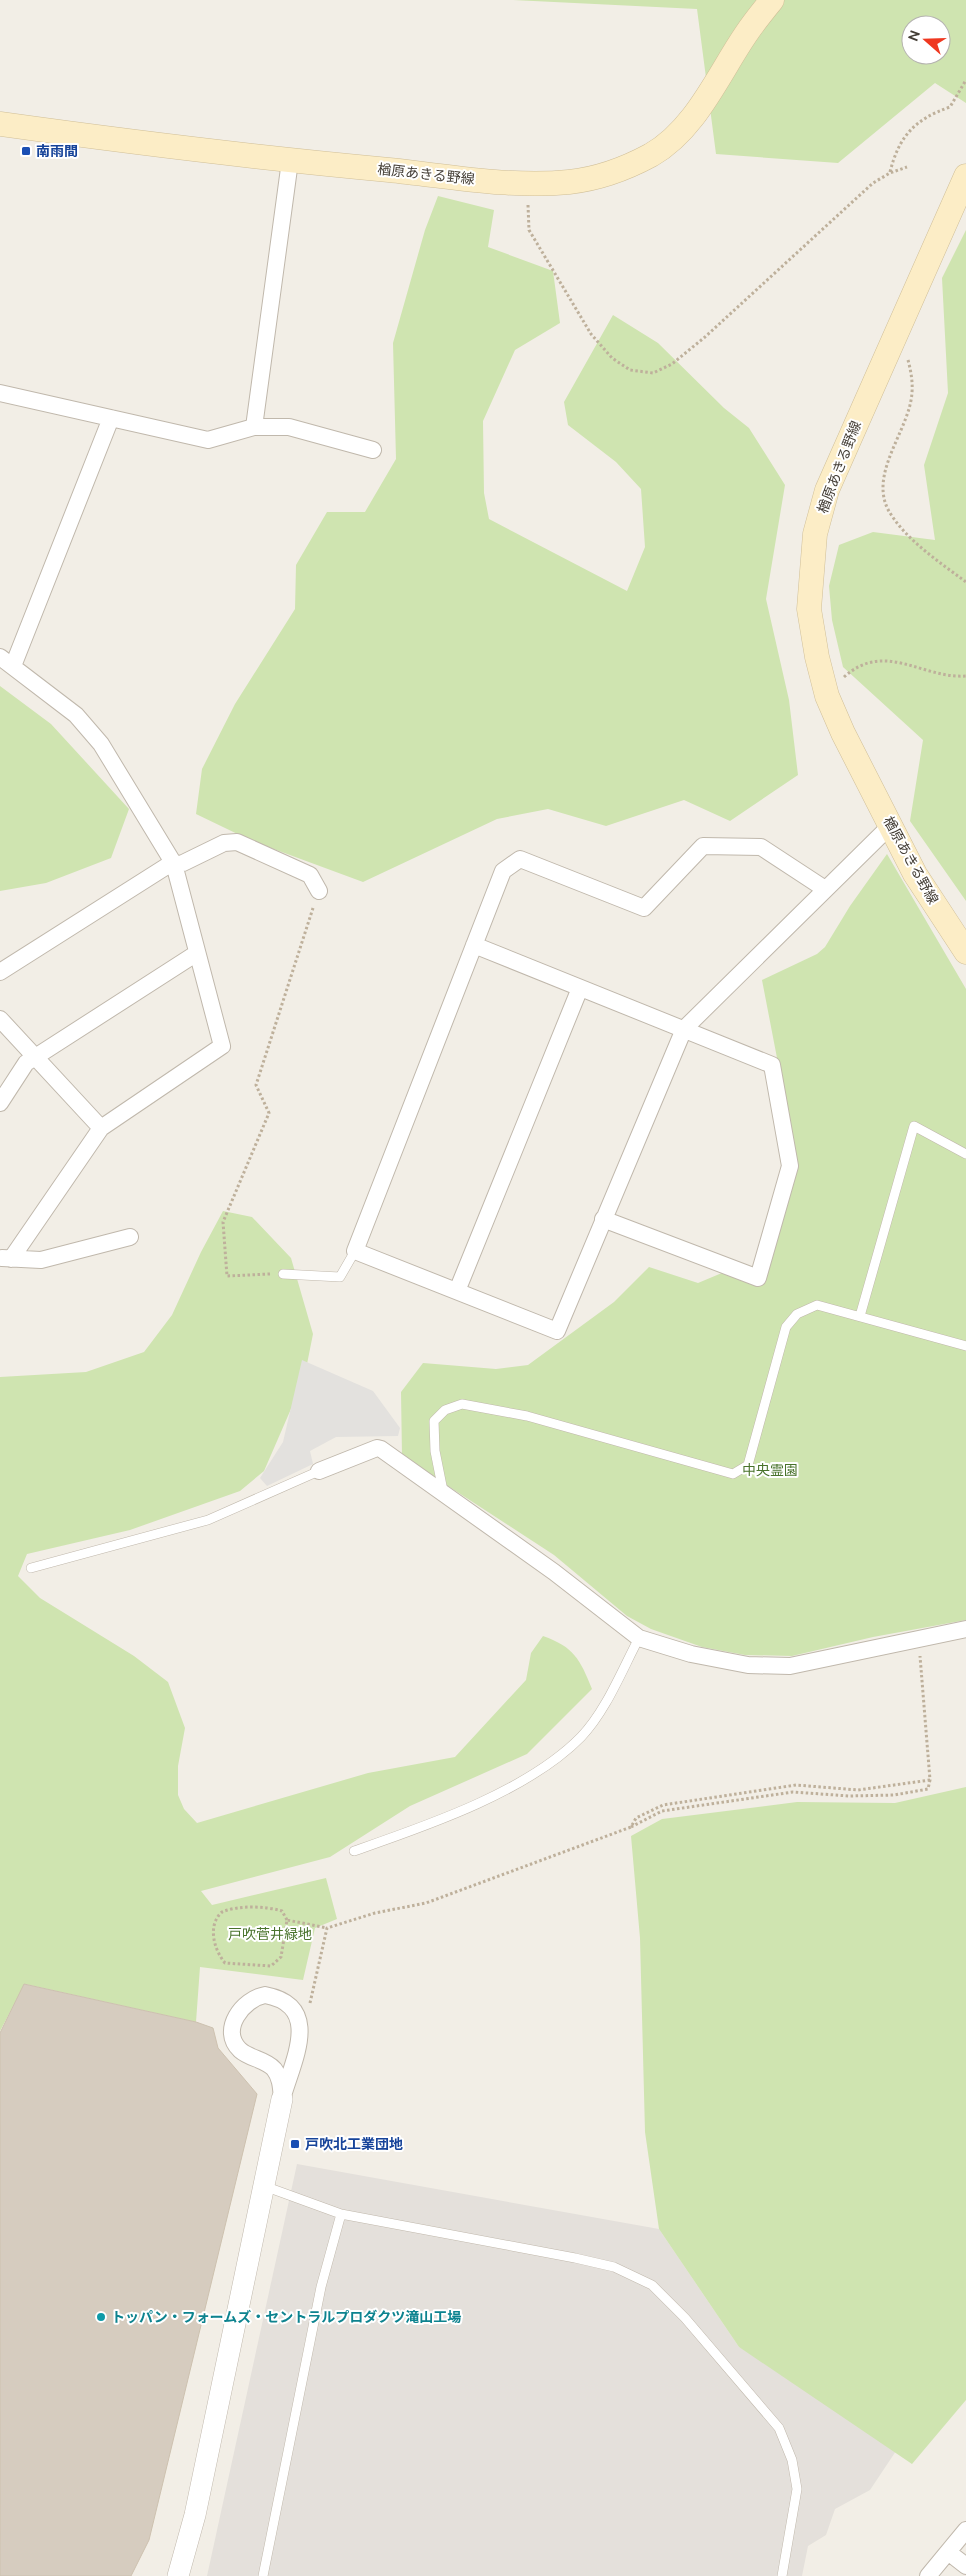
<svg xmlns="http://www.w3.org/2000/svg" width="966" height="2576" viewBox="0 0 966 2576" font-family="Ubuntu,'Noto Sans JP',sans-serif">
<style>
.industrial{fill:#e4e0db}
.green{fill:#cfe4b0;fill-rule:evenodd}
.parking{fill:#e3e1de}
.building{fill:#d6ccbf;stroke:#cdc1af}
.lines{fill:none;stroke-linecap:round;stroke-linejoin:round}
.service-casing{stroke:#c0b8ac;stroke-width:10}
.minor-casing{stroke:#c0b8ac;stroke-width:18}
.tertiary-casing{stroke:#c0b8ac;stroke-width:22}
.secondary-casing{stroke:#d0bf98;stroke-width:25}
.path{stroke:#beb09b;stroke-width:3;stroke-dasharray:2.5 2.5;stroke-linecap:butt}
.service{stroke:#fff;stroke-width:9}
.minor{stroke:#fff;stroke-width:16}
.tertiary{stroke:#fff;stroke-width:21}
.secondary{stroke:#fcedc6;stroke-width:24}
.transit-dot{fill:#1a4fb4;stroke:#fff;stroke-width:2}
.culture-dot{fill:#0f9aa8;stroke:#fff;stroke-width:2}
.labels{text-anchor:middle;stroke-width:4;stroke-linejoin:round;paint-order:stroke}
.transit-label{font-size:14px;font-weight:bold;fill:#164399;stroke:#fff;text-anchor:start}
.street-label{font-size:14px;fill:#443e36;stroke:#fff}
.park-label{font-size:14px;fill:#49732c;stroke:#fff}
.culture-label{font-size:14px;font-weight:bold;fill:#0d838f;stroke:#fff;text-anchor:start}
</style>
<rect width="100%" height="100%" fill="#f2eee6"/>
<path class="industrial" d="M297 2164 659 2229 739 2347 902 2442 870 2490 835 2509 826 2535 808 2546 802 2576H207Z"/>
<path class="green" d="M513 0H966V103L935 83 838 163 716 154 697 9ZM911 25H941V55H911Z
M438 196 494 210 488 247 553 271 560 323 515 350 483 421 484 493 489 519 627 591 645 547 641 489 616 462 568 425 564 402 613 315 658 343 724 408 749 428 785 485 766 599 789 700 798 775 730 821 684 800 606 826 548 809 497 819 363 882 252 841 196 814 202 769 235 704 295 609 296 565 327 512H365L396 459 393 343 425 230Z
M966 230V901L910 821 923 740 843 667 832 620 829 586 839 545 873 532 935 540 924 465 948 393 942 278Z
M0 686 51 724 129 809 111 858 46 883 0 891Z
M887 854 966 989V1620L873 1637 792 1656 745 1655 702 1647 651 1629 627 1616 554 1555 402 1456 401 1392 423 1363 496 1369 528 1365 614 1302 649 1267 698 1283 729 1270 759 1284 798 1167 762 980 817 954 825 947 850 906Z
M223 1211 252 1217 291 1258 313 1334 304 1379 264 1471 240 1491 130 1530 27 1554 18 1576 40 1598 134 1656 168 1682 185 1728 178 1766V1795L184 1809 197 1823 368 1773 455 1757 526 1680 531 1653 543 1636C574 1647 580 1659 592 1689L527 1754 410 1806 330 1857 201 1891 212 1905 326 1878 337 1919 315 1928 303 1980 200 1967 196 2022 25 1984 0 2031V1377L86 1372 144 1352 172 1315 201 1252Z
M966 1787V2400L912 2464 739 2347 659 2229 645 2132 640 1938 631 1836 662 1819 797 1802 895 1803Z"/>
<path class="parking" d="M302 1360 373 1391 400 1428 398 1436 336 1437 310 1451 313 1464 267 1486 260 1478 283 1442Z"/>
<path class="building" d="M24 1984 196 2022 213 2028 218 2048 257 2094 149 2540 131 2576H0V2033Z"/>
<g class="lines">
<g class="service-casing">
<path id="service" d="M283 1274 340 1277 355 1251
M860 1316 914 1126 966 1154
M443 1491 435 1451 434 1421 445 1410 462 1404 527 1416 733 1474 748 1465 786 1327 797 1314 817 1305 966 1346
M31 1568 208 1520 319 1471
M354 1851C426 1826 527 1792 581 1737 606 1711 622 1670 639 1638
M264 2186 341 2214
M263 2576 321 2287 341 2214 575 2258 614 2267 652 2285 685 2318 779 2428 792 2460 797 2489 782 2576"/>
</g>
<g class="minor-casing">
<path id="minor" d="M0 393 208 440 254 427H289L373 450
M254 427 290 161
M0 657 76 715 101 744 174 864 222 1046 101 1128 0 1019
M13 666 111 418
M825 889 761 847 703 846 644 908 520 859 503 871 355 1251 557 1331 684 1029 891 825
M474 945 772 1065 790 1166 758 1278 603 1219
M0 972 167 866 183 863 224 843 237 842 310 875 319 891
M0 1103 26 1063 197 953
M2 1258 41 1260 130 1237
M11 1259 101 1128
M457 1291 580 988
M319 1471 377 1448 381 1449 554 1572 639 1638 691 1654 748 1665 790 1666 966 1629
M265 1995C323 2006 293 2060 282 2099 281 2088 281 2078 274 2069 265 2059 250 2059 240 2050 219 2030 243 1999 265 1995Z
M948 2552 966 2566
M928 2576 966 2530"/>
</g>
<g class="tertiary-casing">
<path id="tertiary" d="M178 2576 195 2515 282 2099"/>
</g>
<g class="secondary-casing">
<path id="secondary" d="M0 124C129 142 259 158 389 170 448 176 510 188 569 182 597 179 627 168 651 155 696 129 718 75 746 34 754 22 763 11 772 0
M966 176 827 490 815 534 809 609 817 657 827 696 843 733 915 874 966 952"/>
</g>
<path class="path" d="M890 172C899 136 915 119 950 107L966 80
M528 205 529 230 591 334 612 358 630 370 653 373 672 364 705 337 873 183 890 173 907 167
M908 360C912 375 914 389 910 405 901 441 867 481 892 516 910 543 941 563 966 582
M844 677C885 640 922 679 966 676
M270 1274 227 1276 223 1222 269 1113 256 1085 313 908
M631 1827 662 1811 793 1792 849 1796 894 1795 928 1789 930 1780 920 1656
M287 1920 282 1911C265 1906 239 1905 222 1912 207 1925 214 1950 225 1963L271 1966 281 1957 287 1920 327 1928
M310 2003 327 1928 375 1913 426 1903 631 1827 636 1818 663 1805 796 1785 858 1790 930 1780"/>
<use href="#service" class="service"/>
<use href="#minor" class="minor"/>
<use href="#tertiary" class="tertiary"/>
<use href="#secondary" class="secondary"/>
</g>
<g class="transit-dot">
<rect x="21" y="146" width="10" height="10" rx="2.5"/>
<rect x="290" y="2139" width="10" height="10" rx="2.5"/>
</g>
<circle class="culture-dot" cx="101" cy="2317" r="5"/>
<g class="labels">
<g class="transit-label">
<text x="36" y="156">南雨間</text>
<text x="305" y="2149">戸吹北工業団地</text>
</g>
<g class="street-label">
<text transform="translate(426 174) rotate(6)" y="5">楢原あきる野線</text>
<text transform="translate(839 467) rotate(-69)" y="5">楢原あきる野線</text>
<text transform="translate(911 860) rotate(61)" y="5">楢原あきる野線</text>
</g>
<g class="park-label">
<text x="770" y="1475">中央霊園</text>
<text x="270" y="1939">戸吹菅井緑地</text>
</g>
<g class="culture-label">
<text x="111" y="2322">トッパン・フォームズ・セントラルプロダクツ滝山工場</text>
</g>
</g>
<g transform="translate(926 40) rotate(290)"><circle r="24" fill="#ffffff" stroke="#b4b2af"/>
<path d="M0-4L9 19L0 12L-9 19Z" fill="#ef3820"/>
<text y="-8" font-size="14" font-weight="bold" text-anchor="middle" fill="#443e36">N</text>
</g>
</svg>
